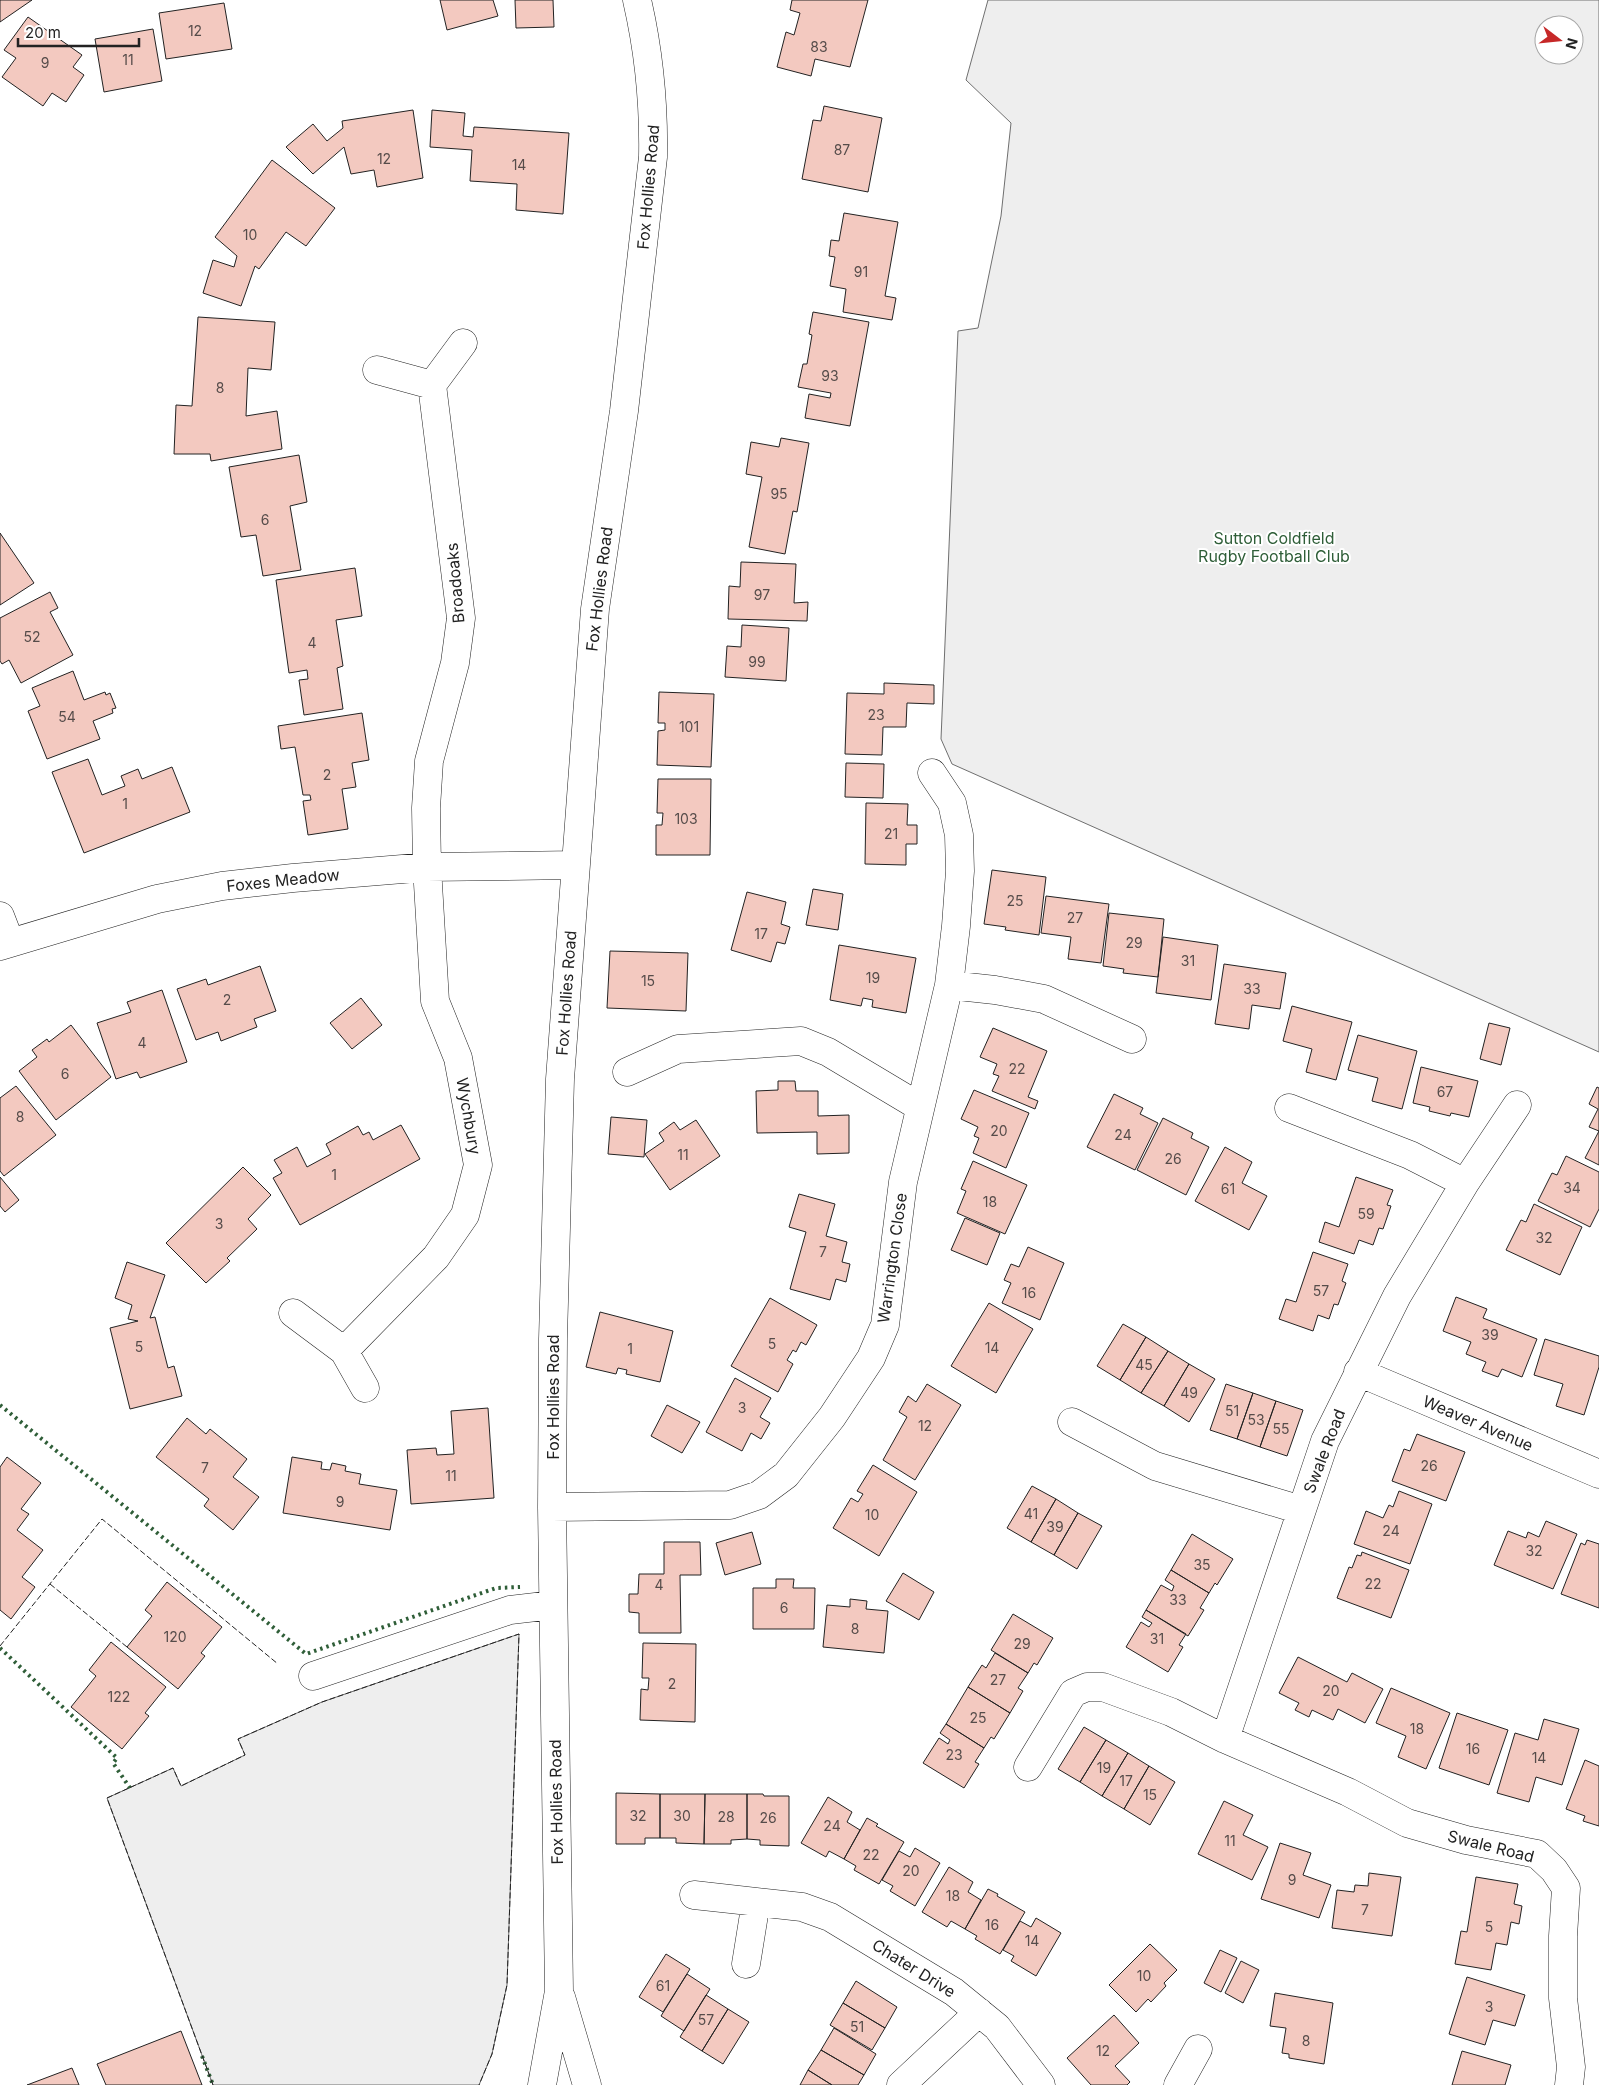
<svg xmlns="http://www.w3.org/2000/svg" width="1599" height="2085" viewBox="0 0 1599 2085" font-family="Inter,sans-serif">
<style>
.green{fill:#eee;stroke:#6f6f6f;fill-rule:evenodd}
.building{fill:#f3c9c0;stroke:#222}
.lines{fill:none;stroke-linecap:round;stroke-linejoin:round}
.minor-casing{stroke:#222;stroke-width:29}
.minor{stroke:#fff;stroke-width:28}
.hedge{stroke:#2f5e38;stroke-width:4;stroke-dasharray:2.5 4;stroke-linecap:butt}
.fence{stroke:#222;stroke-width:1;stroke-dasharray:6 2.5;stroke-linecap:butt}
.labels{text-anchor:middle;stroke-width:4;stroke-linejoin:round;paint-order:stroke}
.number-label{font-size:14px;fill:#564c4a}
.street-label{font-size:16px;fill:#222;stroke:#fff}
.park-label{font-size:16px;fill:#2f5e38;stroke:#fff}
</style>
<rect width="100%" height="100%" fill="#fff"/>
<path class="green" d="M988 0H1599V1052L952 764 941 739 958 331 978 328 1001 216 1011 123 966 80ZM1544 25H1574V55H1544Z
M519 1634 507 1985 492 2054 479 2085H213L107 1798 173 1768 181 1786 245 1755 238 1739 322 1702Z"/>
<path class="building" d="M0 0H32L0 22Z
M440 0H493L498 16 447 30Z
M515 0H553L554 27 516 28Z
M792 0H868L850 67 815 59 811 76 777 67 786 32 794 35 800 13 790 10Z
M224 3 232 49 166 59 159 13Z
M28 17 82 55 73 67 84 75 66 102 52 93 43 106 2 77 16 58 4 50Z
M153 29 162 81 104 92 95 39Z
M824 106 882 118 868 192 802 179 813 120 821 121Z
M413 110 423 178 377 187 374 170 351 174 344 147 313 174 286 147 313 124 327 141 343 128 342 121Z
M432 110 465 113 463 136 473 137 474 127 569 133 563 214 516 210 517 184 470 181 472 150 430 147Z
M272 160 335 208 306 246 286 232 259 269 255 266 241 306 203 293 213 260 234 267 237 256 215 237Z
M844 213 898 222 885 296 896 298 892 320 843 312 846 289 830 286 835 257 829 256 831 240 839 241Z
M813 312 869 322 850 426 805 418 809 394 830 398 831 393 798 387 803 364H807L812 335 809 334Z
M198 317 275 322 271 370 248 368 246 416 277 411 282 449 211 461 210 454H174L176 405 192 406Z
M781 438 809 443 797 512 793 511 785 554 749 547 762 477 746 474 751 442 779 447Z
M299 455 307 502 290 506 301 570 263 576 256 535 241 537 229 467Z
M0 533 34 583 0 605Z
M741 562 796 564 794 603 808 602 807 621 728 619 729 586 740 587Z
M355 568 362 616 336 620 343 666 337 668 343 709 304 715 299 680 308 679 307 670 289 673 276 580Z
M50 592 58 608 50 612 73 655 21 683 9 660 2 664 0 661V618Z
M742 625 789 628 786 681 725 677 727 646 741 647Z
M73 671 84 700 105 692 106 695 110 693 116 708 112 709 113 713 93 721 100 739 47 759 28 711 40 706 32 688Z
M884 683 934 685V704L907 703 906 727H883L882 755 845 754 847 693 884 694Z
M659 692 714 694 711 767 657 765 658 731 665 730V723H658Z
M362 713 369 760 352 763 356 787 342 789 348 829 308 835 303 801 311 800 310 795H303L295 747 281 749 278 726Z
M88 759 102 795 125 786 121 776 138 769 142 779 172 767 190 812 84 853 52 772Z
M846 763 884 764 883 798 845 797Z
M658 779H711L710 855H656V825H662L663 813H657Z
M866 803 908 804 907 825H917V844H906V865L865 864Z
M992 870 1046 877 1039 935 1005 930 1006 927 984 924Z
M813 889 843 894 838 930 806 925Z
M747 892 786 902 781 924 790 927 785 944 777 942 771 962 731 950Z
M1046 896 1109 904 1101 963 1068 959 1071 937 1041 933Z
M1109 913 1164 919 1158 977 1123 973 1124 969 1103 966Z
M1163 937 1218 945 1211 1000 1156 993Z
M839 945 916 958 906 1013 872 1007 873 1000 863 998 861 1006 830 1000Z
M610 951 688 953 686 1011 607 1008Z
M1224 964 1286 973 1280 1009 1252 1005 1249 1029 1215 1024Z
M260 966 276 1011 254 1019 257 1027 221 1041 218 1032 196 1040 177 989 206 979 208 985Z
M162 990 187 1062 140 1078 137 1072 116 1079 97 1023 131 1012 127 1002Z
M361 998 382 1025 352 1049 330 1023Z
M1292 1006 1352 1022 1336 1080 1306 1072 1312 1049 1283 1041Z
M1489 1023 1510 1028 1501 1065 1480 1059Z
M71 1025 111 1077 56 1120 19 1071 37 1057 32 1050 47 1039 49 1042Z
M993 1028 1047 1051 1028 1097 1038 1101 1035 1109 992 1091 999 1076 993 1074 997 1064 980 1057Z
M1358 1035 1417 1051 1402 1109 1372 1101 1378 1078 1348 1070Z
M1421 1067 1478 1081 1469 1117 1451 1113 1450 1116 1429 1111 1430 1107 1413 1103Z
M778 1081H795L796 1091H818V1116L849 1115V1153L817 1154V1132L757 1133 756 1091 778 1090Z
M16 1086 56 1135 4 1176 0 1171V1098Z
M1597 1087 1599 1088V1165L1585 1158 1599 1131 1589 1127 1598 1109 1589 1104Z
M974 1090 1029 1113 1006 1168 973 1153 979 1138 974 1136 978 1127 961 1119Z
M1114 1094 1143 1108 1140 1114 1158 1123 1135 1170 1087 1147Z
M611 1117 647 1120 644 1157 608 1154Z
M1163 1118 1193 1133 1191 1138 1209 1147 1186 1195 1137 1170Z
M696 1120 720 1156 670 1190 645 1154 664 1141 659 1133 674 1122 680 1130Z
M401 1125 420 1159 300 1225 273 1178 282 1173 274 1160 297 1147 307 1167 331 1154 326 1144 358 1126 363 1135 369 1132 373 1140Z
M1225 1147 1252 1162 1242 1183 1267 1196 1249 1230 1195 1201Z
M1566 1156 1599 1172V1209L1590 1227 1538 1201 1552 1173 1557 1175Z
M973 1161 1027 1185 1005 1234 957 1213 966 1191 961 1189Z
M243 1167 271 1195 248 1219 257 1229 227 1258 230 1261 206 1283 166 1243Z
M0 1177 19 1200 5 1212 0 1206Z
M1356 1177 1393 1190 1387 1205 1391 1206 1383 1229 1379 1228 1373 1245 1359 1240 1354 1254 1319 1242 1325 1222 1339 1227Z
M799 1194 835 1204 826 1236 847 1242 842 1262 850 1264 846 1282 836 1279 830 1300 790 1289 806 1232 789 1227Z
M1534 1204 1582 1227 1560 1275 1506 1250 1521 1220 1526 1222Z
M965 1218 1000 1233 987 1265 951 1250Z
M1028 1247 1064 1263 1040 1320 1002 1303 1011 1283 1004 1280 1011 1264 1019 1267Z
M1313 1252 1348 1264 1342 1281 1346 1283 1338 1305 1334 1304 1329 1319 1318 1315 1313 1331 1279 1319 1286 1299 1296 1302Z
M127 1262 165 1275 150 1318 155 1317 168 1368 174 1366 182 1396 130 1409 110 1328 138 1321 128 1319 132 1305 115 1298Z
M1456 1297 1487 1309 1483 1318 1537 1339 1522 1377 1502 1369 1498 1377 1482 1371 1486 1362 1466 1354 1471 1342 1443 1331Z
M770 1298 817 1325 806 1345 801 1342 796 1352 793 1350 787 1360 793 1364 778 1392 731 1366Z
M989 1303 1033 1329 996 1393 951 1366Z
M600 1312 673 1331 660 1382 626 1374 627 1370 618 1368 616 1374 586 1367Z
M1123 1324 1146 1337 1120 1380 1097 1366Z
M1146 1337 1168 1351 1141 1393 1120 1380Z
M1545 1339 1599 1356V1367L1584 1415 1556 1406 1563 1384 1534 1375Z
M1168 1351 1189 1364 1164 1406 1141 1393Z
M1189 1364 1215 1379 1189 1422 1164 1406Z
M735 1378 771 1398 760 1417 770 1423 761 1439 751 1433 742 1451 706 1432Z
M927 1384 961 1405 915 1480 883 1460 907 1417 899 1412 908 1396 916 1402Z
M1226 1384 1253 1393 1237 1439 1210 1430Z
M1253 1393 1276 1401 1260 1447 1237 1439Z
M1276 1401 1303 1410 1287 1456 1260 1447Z
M667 1405 700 1422 682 1453 651 1436Z
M488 1408 494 1498 411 1504 407 1450 436 1448 437 1455 454 1454 451 1411Z
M187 1418 206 1434 210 1429 247 1459 233 1477 259 1497 233 1530 204 1506 209 1499 156 1457Z
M1417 1434 1465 1452 1446 1501 1392 1481 1404 1449 1410 1451Z
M7 1457 41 1483 21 1509 29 1514 17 1530 43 1550 22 1577 35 1587 11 1619 0 1610V1467Z
M292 1457 322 1462 321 1469 330 1470 332 1463 346 1466 345 1471 361 1474 359 1484 397 1490 390 1530 283 1513Z
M873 1465 917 1492 879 1556 833 1528 851 1498 858 1502 863 1494 857 1491Z
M1032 1486 1056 1499 1031 1542 1007 1528Z
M1399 1491 1432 1504 1410 1564 1354 1544 1366 1511 1383 1518 1389 1505 1393 1507Z
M1056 1499 1078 1513 1054 1555 1031 1542Z
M1078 1513 1102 1526 1077 1569 1054 1555Z
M1546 1521 1577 1534 1553 1589 1494 1565 1508 1531 1526 1538 1528 1532 1539 1537Z
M752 1532 761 1564 725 1575 716 1543Z
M1192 1534 1233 1559 1217 1585 1215 1583 1209 1593 1171 1570Z
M1587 1540 1599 1544V1608L1561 1594 1581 1543 1585 1545Z
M664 1542H700L701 1575H680L681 1633H639V1613L629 1612V1594H638L639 1574H664Z
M1362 1552 1409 1570 1391 1618 1337 1598 1349 1567 1352 1568 1357 1555 1361 1556Z
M1171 1570 1209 1593 1200 1608 1204 1610 1188 1636 1146 1610 1161 1585 1172 1591 1174 1586 1165 1580Z
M903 1573 934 1592 919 1620 886 1601Z
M776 1579H794L793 1588H815L814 1629H753V1588H776Z
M167 1582 222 1627 201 1653 205 1656 178 1689 127 1647 152 1616 145 1610Z
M850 1599 867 1601 866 1609 888 1611 884 1653 823 1647 827 1605 850 1607Z
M1146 1610 1186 1634 1179 1645 1183 1647 1168 1672 1126 1647 1141 1622 1149 1627 1152 1623 1142 1617Z
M1013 1614 1053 1638 1037 1665 1034 1663 1028 1673 991 1650Z
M111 1642 166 1687 145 1713 149 1716 122 1749 71 1707 96 1676 89 1670Z
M643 1643 696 1644 695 1722 640 1720 641 1689 648 1690 649 1678H642Z
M995 1653 1028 1673 1018 1688 1023 1691 1010 1713 968 1687 982 1665 986 1668Z
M1298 1657 1347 1682 1352 1673 1383 1689 1365 1723 1338 1709 1333 1720 1312 1710 1309 1717 1295 1710 1299 1703 1279 1693Z
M968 1687 1010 1713 994 1739 991 1737 984 1748 946 1724Z
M1391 1688 1450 1713 1426 1769 1398 1757 1406 1736 1376 1723Z
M1457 1713 1508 1730 1489 1785 1439 1768Z
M1544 1719 1579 1729 1562 1785 1536 1777 1529 1802 1497 1793 1515 1733 1538 1740Z
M946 1724 984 1748 975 1762 979 1764 964 1788 923 1763 939 1738 948 1744 950 1740 940 1733Z
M1084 1727 1106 1740 1080 1782 1058 1769Z
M1106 1740 1128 1753 1102 1796 1080 1782Z
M1128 1753 1149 1766 1124 1809 1102 1796Z
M1585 1760 1599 1766V1826L1583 1821 1585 1816 1566 1809Z
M1149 1766 1175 1782 1150 1825 1124 1809Z
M616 1793 660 1794V1838H645V1844H616Z
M660 1794H705L704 1844 676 1843V1838H660Z
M705 1794H747V1839L731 1840V1844H704Z
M747 1794H763L764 1796H789V1846L760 1845V1840L747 1839Z
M828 1797 852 1812 847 1822 860 1830 844 1859 829 1851 826 1857 801 1843Z
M1224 1801 1253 1815 1243 1835 1268 1847 1252 1880 1198 1854Z
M867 1818 878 1824 876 1826 904 1842 879 1884 854 1870 856 1866 844 1859Z
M1280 1843 1311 1853 1303 1875 1331 1885 1319 1918 1261 1899Z
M915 1848 940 1863 915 1906 890 1891 893 1886 882 1880 899 1851 910 1857Z
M949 1867 973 1882 968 1892 981 1900 965 1929 951 1921 947 1927 922 1912Z
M1369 1873 1401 1877 1392 1936 1332 1928 1337 1890 1354 1892 1355 1885 1368 1886Z
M1476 1877 1518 1884 1514 1904 1522 1906 1519 1924 1511 1922 1507 1945 1496 1943 1491 1970 1455 1964 1461 1931 1467 1932Z
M988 1889 998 1894 997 1896 1025 1912 1000 1954 975 1939 977 1936 965 1929Z
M1036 1918 1061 1933 1036 1976 1011 1961 1014 1956 1003 1950 1020 1921 1031 1927Z
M1150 1944 1177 1970 1164 1983 1166 1986 1151 2002 1148 1999 1136 2012 1109 1985Z
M1220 1950 1237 1958 1221 1992 1204 1983Z
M666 1954 690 1969 663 2012 639 1997Z
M1241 1961 1259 1970 1243 2003 1225 1993Z
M687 1974 710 1989 684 2031 661 2016Z
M1467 1977 1525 1995 1515 2026 1493 2020 1485 2045 1449 2034Z
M856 1981 897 2007 885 2028 843 2003Z
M1275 1993 1333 2003 1324 2064 1289 2058V2054L1282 2053 1286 2028 1270 2026Z
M706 1995 728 2009 702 2051 680 2037Z
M843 2003 885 2028 872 2050 830 2025Z
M728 2009 749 2022 723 2064 702 2051Z
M1114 2015 1139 2043 1115 2066 1130 2082 1127 2085H1091L1067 2058Z
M834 2028 876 2054 864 2075 821 2050Z
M181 2031 202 2085H106L97 2064Z
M821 2050 864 2075 858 2085H832L808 2070Z
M1462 2051 1511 2065 1505 2085H1452Z
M72 2068 79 2085H27Z
M808 2070 832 2085H800Z"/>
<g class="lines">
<g class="minor-casing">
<path id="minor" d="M377 370 432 385 463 343
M0 916 10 942
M0 946 157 899 222 886 293 878 427 867 575 865
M949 985 995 990 1044 999 1132 1039
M627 1072 678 1049 801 1041 828 1052 920 1107
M1289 1108 1410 1155 1465 1183
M293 1313 344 1351 365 1388
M344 1351 436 1257 465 1215 478 1165 458 1058 435 1001 427 867 426 808 429 761 455 663 461 618 432 385
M1358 1372 1599 1474
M1072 1422 1155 1466 1301 1510
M552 1507 730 1505 759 1495 786 1475 832 1417 871 1358 885 1325 903 1182 949 985 956 926 960 871 959 835 952 803 932 773
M313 1676 510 1610 553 1605
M1225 1739 1325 1441 1397 1296 1465 1183 1517 1105
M1028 1767 1073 1693 1087 1687H1103L1171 1712 1225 1739 1348 1792 1407 1823 1466 1840 1537 1854 1554 1870 1566 1888 1563 1936V1998L1571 2067 1569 2085
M694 1895 802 1907 830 1917 954 1992 997 2027 1041 2085
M746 1964 756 1902
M561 1997 587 2085
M542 2085 559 1991 552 1507 553 1339 560 1079 595 609 624 411 653 157C654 103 649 52 637 0
M901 2085 979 2012
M1178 2085 1198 2049"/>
</g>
<use href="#minor" class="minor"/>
<path class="hedge" d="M0 1405 306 1654 496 1588 520 1587
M0 1648 117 1758 113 1763 130 1788
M202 2056 213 2085"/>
<path class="fence" d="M50 1584 127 1647
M0 1646 102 1519 278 1664
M213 2085 107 1798 173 1768 181 1786 245 1755 238 1739 322 1702 519 1634 507 1985 492 2054 479 2085"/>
</g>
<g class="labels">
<g class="number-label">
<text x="195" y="36">12</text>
<text x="819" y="52">83</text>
<text x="128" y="65">11</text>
<text x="45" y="68">9</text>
<text x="842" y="155">87</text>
<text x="384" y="164">12</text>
<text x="519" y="170">14</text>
<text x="250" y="240">10</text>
<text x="861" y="277">91</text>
<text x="830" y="381">93</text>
<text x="220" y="393">8</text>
<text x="779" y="499">95</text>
<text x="265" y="525">6</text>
<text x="762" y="600">97</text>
<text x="32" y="642">52</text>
<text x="312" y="648">4</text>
<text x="757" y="667">99</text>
<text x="876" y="720">23</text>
<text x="67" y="722">54</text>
<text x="689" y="732">101</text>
<text x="327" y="780">2</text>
<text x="125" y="809">1</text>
<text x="686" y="824">103</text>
<text x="891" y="839">21</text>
<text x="1015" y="906">25</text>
<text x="1075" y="923">27</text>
<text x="761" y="939">17</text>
<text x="1134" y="948">29</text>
<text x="1188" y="966">31</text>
<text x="873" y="983">19</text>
<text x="648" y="986">15</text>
<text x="1252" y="994">33</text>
<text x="227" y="1005">2</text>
<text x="142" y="1048">4</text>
<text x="1017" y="1074">22</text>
<text x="65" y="1079">6</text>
<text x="1445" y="1097">67</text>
<text x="20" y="1122">8</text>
<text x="999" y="1136">20</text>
<text x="1123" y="1140">24</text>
<text x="683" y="1160">11</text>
<text x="1173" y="1164">26</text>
<text x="334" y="1180">1</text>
<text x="1572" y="1193">34</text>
<text x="1228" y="1194">61</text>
<text x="990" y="1207">18</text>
<text x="1366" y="1219">59</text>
<text x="219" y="1229">3</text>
<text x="1544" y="1243">32</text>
<text x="823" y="1257">7</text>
<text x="1321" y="1296">57</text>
<text x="1029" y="1298">16</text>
<text x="1490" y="1340">39</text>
<text x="772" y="1349">5</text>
<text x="139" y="1352">5</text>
<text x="992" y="1353">14</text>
<text x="630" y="1354">1</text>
<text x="1144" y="1370">45</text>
<text x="1189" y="1398">49</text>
<text x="742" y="1413">3</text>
<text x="1232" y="1416">51</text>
<text x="1256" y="1425">53</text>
<text x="925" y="1431">12</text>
<text x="1281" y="1434">55</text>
<text x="1429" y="1471">26</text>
<text x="205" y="1473">7</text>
<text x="451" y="1481">11</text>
<text x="340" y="1507">9</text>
<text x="1031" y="1519">41</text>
<text x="872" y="1520">10</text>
<text x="1055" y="1532">39</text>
<text x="1391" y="1536">24</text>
<text x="1534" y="1556">32</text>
<text x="1202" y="1570">35</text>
<text x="1373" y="1589">22</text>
<text x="659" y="1590">4</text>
<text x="1178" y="1605">33</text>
<text x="784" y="1613">6</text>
<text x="855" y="1634">8</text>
<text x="175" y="1642">120</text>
<text x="1157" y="1644">31</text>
<text x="1022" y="1649">29</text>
<text x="998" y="1685">27</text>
<text x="672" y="1689">2</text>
<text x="1331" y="1696">20</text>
<text x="119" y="1702">122</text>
<text x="978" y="1723">25</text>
<text x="1417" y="1734">18</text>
<text x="1473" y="1754">16</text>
<text x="954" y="1760">23</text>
<text x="1539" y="1763">14</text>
<text x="1104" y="1773">19</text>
<text x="1126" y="1786">17</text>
<text x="1150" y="1800">15</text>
<text x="638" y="1821">32</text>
<text x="682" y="1821">30</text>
<text x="726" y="1822">28</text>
<text x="768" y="1823">26</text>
<text x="832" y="1831">24</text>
<text x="1230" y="1846">11</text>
<text x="871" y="1860">22</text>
<text x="911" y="1876">20</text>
<text x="1292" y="1885">9</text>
<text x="953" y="1901">18</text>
<text x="1365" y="1915">7</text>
<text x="992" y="1930">16</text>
<text x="1489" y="1932">5</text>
<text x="1032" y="1946">14</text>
<text x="1144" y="1981">10</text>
<text x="663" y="1991">61</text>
<text x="1489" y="2012">3</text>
<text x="706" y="2025">57</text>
<text x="857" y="2032">51</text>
<text x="1306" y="2046">8</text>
<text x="1103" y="2056">12</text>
</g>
<g class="street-label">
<text transform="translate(648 187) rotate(-85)" y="6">Fox Hollies Road</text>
<text transform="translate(455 583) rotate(-95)" y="6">Broadoaks</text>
<text transform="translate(599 589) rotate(-83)" y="6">Fox Hollies Road</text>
<text transform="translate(283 880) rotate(-6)" y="6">Foxes Meadow</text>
<text transform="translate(566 993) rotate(-86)" y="6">Fox Hollies Road</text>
<text transform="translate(469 1116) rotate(80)" y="6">Wychbury</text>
<text transform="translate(892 1258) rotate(-82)" y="6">Warrington Close</text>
<text transform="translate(553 1397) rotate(-90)" y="6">Fox Hollies Road</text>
<text transform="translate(1478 1423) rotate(23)" y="6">Weaver Avenue</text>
<text transform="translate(1324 1451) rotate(-69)" y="6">Swale Road</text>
<text transform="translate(556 1802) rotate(-91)" y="6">Fox Hollies Road</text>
<text transform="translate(1491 1846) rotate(14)" y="6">Swale Road</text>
<text transform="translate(914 1968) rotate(32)" y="6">Chater Drive</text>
</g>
<g class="park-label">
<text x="1274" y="544">Sutton Coldfield<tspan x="1274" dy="18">Rugby Football Club</tspan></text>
</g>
</g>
<g transform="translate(1559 40) rotate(106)"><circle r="24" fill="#ffffff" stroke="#a7a7a7"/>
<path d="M0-4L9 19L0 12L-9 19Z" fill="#c62828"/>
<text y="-8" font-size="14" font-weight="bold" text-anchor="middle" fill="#222222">N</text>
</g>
<path d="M18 38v8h121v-8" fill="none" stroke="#222222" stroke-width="2.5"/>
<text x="25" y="38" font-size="15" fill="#222222" stroke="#ffffff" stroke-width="4" paint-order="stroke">20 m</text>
</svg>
